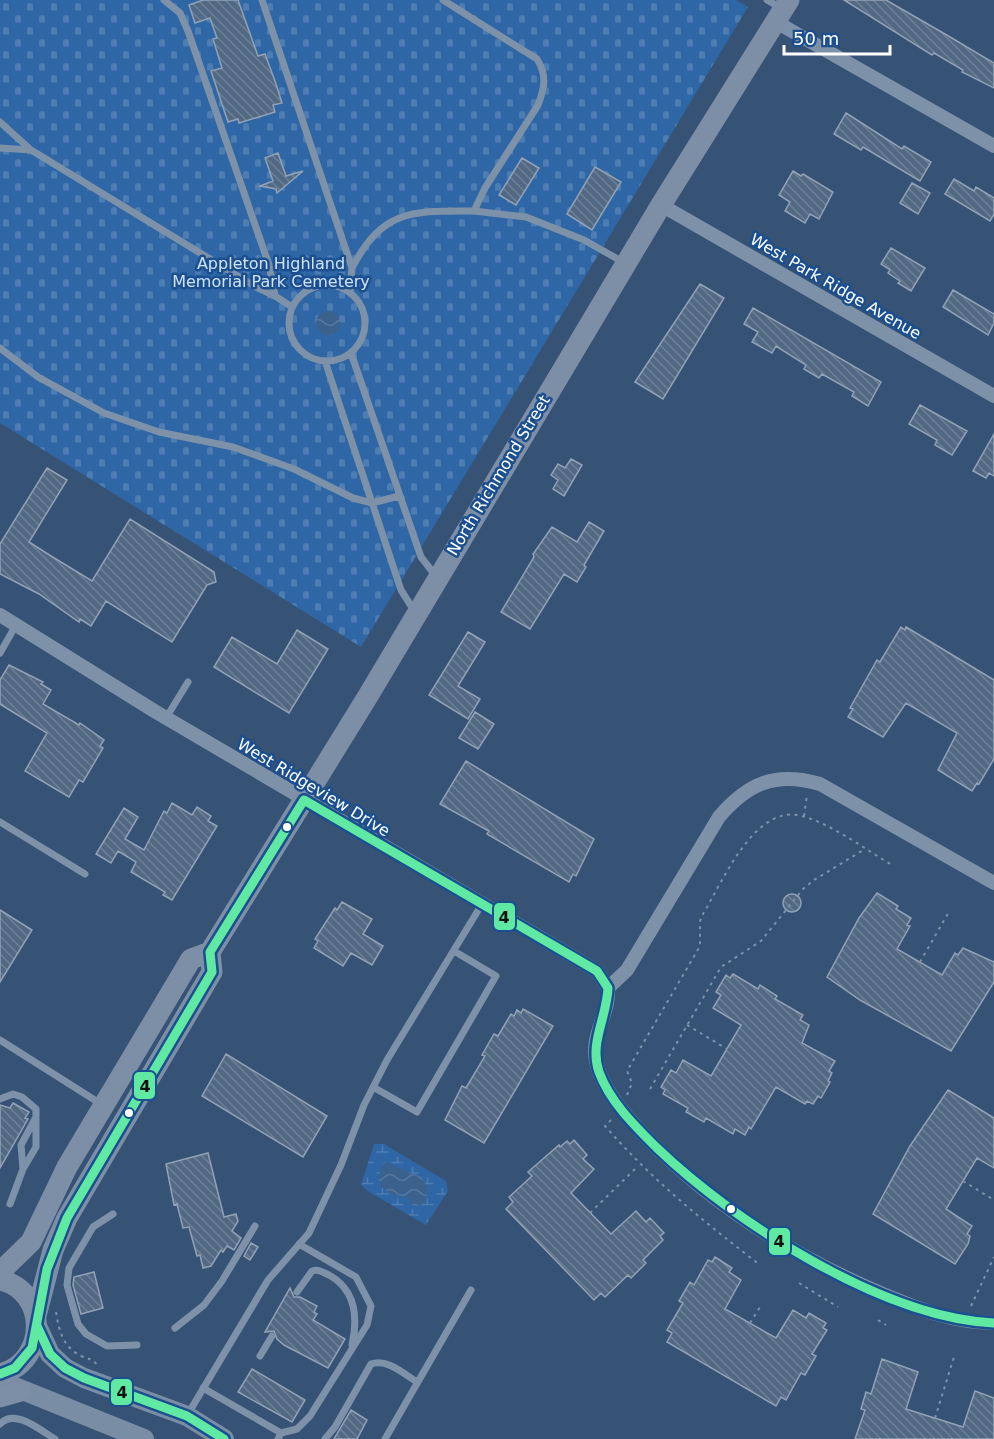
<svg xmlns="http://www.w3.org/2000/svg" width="994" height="1439" viewBox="0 0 994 1439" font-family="'DejaVu Sans',sans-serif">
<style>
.wetland{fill:url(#wetland-marsh)}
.cemetery{fill:url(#cemetery-stones)}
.water{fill:url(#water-waves)}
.building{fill:url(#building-back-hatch);stroke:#92a2b6;stroke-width:1.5}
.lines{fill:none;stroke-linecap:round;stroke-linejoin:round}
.path{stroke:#7d92a8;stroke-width:2;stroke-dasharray:3 4.5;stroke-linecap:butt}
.lane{stroke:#7d92a8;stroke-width:7}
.street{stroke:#7d92a8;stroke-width:14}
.secondary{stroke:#798da4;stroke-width:20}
.primary{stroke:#7d8ea7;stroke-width:21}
.bus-1-casing{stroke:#1b4f8f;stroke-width:14}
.bus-1{stroke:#60e9a3;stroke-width:9}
.bus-dot{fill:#fff;stroke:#1b4f8f;stroke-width:2}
.labels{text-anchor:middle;stroke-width:5;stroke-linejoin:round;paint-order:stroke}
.park-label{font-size:16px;fill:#cfe3fa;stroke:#1b4f8f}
.street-label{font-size:16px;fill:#fff;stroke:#1b4f8f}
.line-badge{stroke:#1b4f8f;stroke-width:2}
.pale-badge-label{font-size:16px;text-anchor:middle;font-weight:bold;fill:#111}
</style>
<defs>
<pattern id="wetland-marsh" width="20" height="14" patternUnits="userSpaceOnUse" patternTransform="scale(1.5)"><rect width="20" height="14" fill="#2f66a5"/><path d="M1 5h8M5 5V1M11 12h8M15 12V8" fill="none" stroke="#4e7db2"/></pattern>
<pattern id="cemetery-stones" width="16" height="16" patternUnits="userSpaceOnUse" patternTransform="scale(1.5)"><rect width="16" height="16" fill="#2f66a5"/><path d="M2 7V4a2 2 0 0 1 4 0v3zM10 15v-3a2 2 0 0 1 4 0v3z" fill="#4e7db2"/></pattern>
<pattern id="water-waves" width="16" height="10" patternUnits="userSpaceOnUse" patternTransform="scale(1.5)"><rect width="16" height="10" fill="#3b618d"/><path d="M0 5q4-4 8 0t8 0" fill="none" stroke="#58799e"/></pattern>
<pattern id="building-back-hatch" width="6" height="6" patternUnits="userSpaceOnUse" patternTransform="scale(1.5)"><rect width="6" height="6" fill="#526984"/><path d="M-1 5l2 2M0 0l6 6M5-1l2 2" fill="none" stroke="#6c8096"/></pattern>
</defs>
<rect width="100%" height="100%" fill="#365274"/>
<path class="wetland" d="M374 1144H384L446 1181 448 1191 426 1225 369 1192 361 1185Z"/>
<path class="cemetery" d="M0 0H736L748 7 361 647 0 423Z"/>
<path class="water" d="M316 323a12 12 0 1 1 24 0a12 12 0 1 1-24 0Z
M384 1162 421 1177 428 1188 425 1202 420 1206 412 1205 408 1197C385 1196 371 1184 384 1162Z"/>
<path class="building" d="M203 0H238L258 56 265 54 276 84 282 103 273 105 275 112 239 123 238 119 228 122 211 71 222 68 213 39 217 38 210 18 195 23 189 5Z
M844 0H886L945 34 994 63V88L962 72 963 70 934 53 932 55Z
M846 113 902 149 904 146 931 162 920 181 863 147 861 150 834 134Z
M278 153 286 176 303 171 277 193 276 189 260 186 273 181 265 158Z
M522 158 539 168 516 205 499 195Z
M595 167 621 182 592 230 567 214Z
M793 171 801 176 803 174 833 192 819 219 810 214 805 223 785 211 790 202 779 195Z
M954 179 974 191 976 187 994 198V214L990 221 945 194Z
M912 183 930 193 918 214 900 203Z
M891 248 925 268 911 291 898 283 900 281 888 273 890 270 881 264Z
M700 284 724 298 663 399 635 382Z
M953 290 994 314V323L988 335 943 307Z
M753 308 881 382 868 406 852 396 854 392 822 374 819 378 804 369 806 365 776 346 772 353 752 342 758 332 744 324Z
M920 405 967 431 952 455 935 445 937 440 909 424Z
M994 434V476L989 473 986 478 973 471Z
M571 459 582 465 564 496 553 489 558 480 551 475 558 464 565 468Z
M47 468 67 480 29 542 51 556 92 581 130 519 214 572 216 582 207 585 172 642 106 601 91 626 80 619 79 622 39 594 0 574V544Z
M589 522 604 531 584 565 586 567 577 582 564 574 530 629 501 612 534 557 533 554 552 527 577 542Z
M901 627 905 630 906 627 994 680V759L979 784 977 783 972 791 938 770 957 733 906 703 883 737 848 717 853 709 850 708 877 660 880 662Z
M297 630 328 649 289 713 214 667 232 637 277 664Z
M468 632 485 642 458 686 480 699 468 719 429 695Z
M9 665 43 682 41 684 51 690 43 704 79 725 80 723 104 740 100 746 103 748 83 782 79 780 69 797 25 771 47 733 0 704V680Z
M475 712 494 724 478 749 459 738Z
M466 761 594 839 576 876 573 874 569 882 487 834 489 831 440 804Z
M172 803 192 815 197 807 211 816 208 821 217 826 172 900 163 895 165 892 131 872 136 862 118 851 111 863 96 854 124 808 138 817 125 839 144 850 164 811 167 813Z
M877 893 898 906 896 909 911 918 907 925 910 926 897 949 942 975 955 953 958 955 963 948 994 962V982L951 1051 860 1000 827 977 859 918Z
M783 903a9 9 0 1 1 18 0a9 9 0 1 1-18 0Z
M342 902 372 919 363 934 383 946 372 965 351 953 343 966 314 948 318 941 315 939 335 908 337 910Z
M0 910 32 930 0 982Z
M733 974 758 989 760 985 777 996 775 999 803 1015 800 1020 809 1025 802 1043 835 1061 829 1071 832 1073 828 1081 830 1082 821 1098 818 1096 813 1104 807 1101 805 1104 776 1087 751 1129 749 1127 745 1135 735 1129 733 1134 706 1118 704 1122 686 1112 688 1108 663 1094 665 1090 661 1087 671 1070 676 1073 683 1060 711 1076 741 1025 713 1008 721 995 716 992 726 975 730 978Z
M523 1009 553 1026 484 1143 445 1120 462 1086 466 1088 485 1056 482 1055 494 1034 498 1036 511 1014 514 1016 517 1010 521 1013Z
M226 1054 327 1116 303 1157 202 1096Z
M948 1090 994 1118V1168L977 1158 946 1209 972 1226 967 1234 970 1236 968 1244 955 1264 873 1214 910 1146Z
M13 1103 29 1112 25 1118 28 1119 0 1168V1105L10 1108Z
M574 1140 587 1155 583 1159 594 1169 571 1193 611 1234 636 1211 646 1222 650 1218 664 1233 660 1236 663 1240 643 1260 646 1263 631 1278 628 1275 605 1297 601 1293 594 1300 506 1209 513 1202 509 1197 532 1176 528 1172 559 1145 560 1147 567 1141 570 1144Z
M208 1153 224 1217 236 1214 238 1221 232 1231 241 1238 234 1250 227 1246 223 1252 221 1250 211 1266 203 1268 200 1255 197 1256 189 1227 183 1228 177 1204 174 1205 166 1164Z
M251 1243 258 1247 250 1260 244 1256Z
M715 1257 732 1268 729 1272 741 1280 725 1309 776 1338 793 1310 806 1318 809 1313 826 1323 823 1328 827 1330 812 1354 816 1356 805 1375 801 1373 786 1400 781 1397 776 1406 667 1342 672 1333 667 1330 683 1303 679 1301 690 1282 694 1285 708 1260 712 1262Z
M94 1272 103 1308 81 1314 73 1285 74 1277Z
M290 1288 294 1297H300L317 1306 314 1312 317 1314 313 1320 345 1339 328 1368 284 1345 277 1339 274 1331 265 1332Z
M882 1359 918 1372 906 1409 963 1427 975 1391 994 1398V1439H855L865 1410 861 1409 866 1392 871 1394Z
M252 1369 305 1400 292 1422 238 1392Z
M351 1410 367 1420 357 1439H334Z"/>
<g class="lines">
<path class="path" d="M804 816 807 795
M920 962 950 910
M687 1025 727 1049
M650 1089 721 967 761 941 803 889 814 880 865 849
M627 1095 632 1083 627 1071 700 946V921L703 914C723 881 755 803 802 816 832 824 866 850 892 865
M611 1120 605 1126C652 1180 703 1221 760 1265
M963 1181 994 1200
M590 1213 635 1169
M799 1283 838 1307
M971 1306 994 1257
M56 1312C59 1331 63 1347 81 1356 88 1359 93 1359 97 1365
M878 1320 886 1325
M750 1323 762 1304
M935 1418 954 1357"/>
<path class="lane" d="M164 0 180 13 188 31 269 265 275 296 292 307
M262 0 352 268 350 291
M767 0 781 8
M0 122 31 150 256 287 275 296
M0 148 31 150
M474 211 526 217 584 240 623 262
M352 268C383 208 414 211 474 211L485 188 538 105C545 87 547 75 537 59L443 0
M289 323a38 38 0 1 1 76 0a38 38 0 1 1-76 0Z
M0 348 38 377 104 413 159 432 233 447 294 469 353 498 372 503 399 496
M351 353 421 557 435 575
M325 361 401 590 415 612
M0 653 16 625
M166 718 188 682
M0 822 85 874
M0 1040 101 1104
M373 1087 417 1112 496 976 454 951
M0 1099 13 1094 22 1097 36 1109V1117L21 1145 23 1169 10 1204
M23 1169 36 1147V1119
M113 1214 93 1227 69 1268 67 1285 78 1324 86 1334 107 1346 137 1345
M297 1292 312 1271C319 1269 323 1272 329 1275 356 1290 358 1318 352 1345
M175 1328 204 1305 222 1281 255 1226
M260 1356 272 1336
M203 1388 281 1433 278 1439
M188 1414 268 1280 309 1233 341 1165 364 1105 387 1060 482 904
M0 1424C15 1408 40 1430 55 1439
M281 1433 297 1429 310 1416 367 1325 371 1306 356 1277 299 1244
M325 1439 335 1427 371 1364C387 1358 404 1374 417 1382
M385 1439 471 1290"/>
<path class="street" d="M776 22 994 146
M661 205 994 396
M0 615 156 712 597 971 608 988C610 1018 586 1036 599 1072 609 1098 628 1118 647 1138 715 1208 795 1257 885 1295 921 1310 955 1323 994 1323
M608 988 627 970 719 817C748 783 776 771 820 784L994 883"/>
<path class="secondary" d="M37 1326 50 1354 65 1368 84 1378 187 1416 224 1439
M0 1381 144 1439"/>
<path class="primary" d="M0 1272 31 1242 67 1167 191 959 210 952
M0 1280C49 1291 48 1362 0 1374
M36 1316 53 1250 67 1218 212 972 210 952 368 696 661 205 789 0
M0 1397 21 1391"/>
<g class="bus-1-casing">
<path id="bus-1" d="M304 800 597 971 608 988C607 1017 589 1043 599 1072 610 1102 635 1126 657 1148 735 1223 884 1318 994 1323
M37 1326 50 1354 65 1368 84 1378 187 1416 224 1439
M0 1374 15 1368 32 1348 47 1269 67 1218 212 972 210 952 304 800"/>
</g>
<use href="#bus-1" class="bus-1"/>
</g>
<g class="bus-dot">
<circle cx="287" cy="827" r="5"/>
<circle cx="129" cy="1113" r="5"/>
<circle cx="731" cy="1209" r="5"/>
</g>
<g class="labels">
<g class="park-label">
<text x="271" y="269">Appleton Highland<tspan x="271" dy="18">Memorial Park Cemetery</tspan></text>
</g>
<g class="street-label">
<text transform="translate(836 286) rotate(30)" y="6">West Park Ridge Avenue</text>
<text transform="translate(498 475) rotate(-59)" y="6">North Richmond Street</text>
<text transform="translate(314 787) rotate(31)" y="6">West Ridgeview Drive</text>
</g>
</g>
<g class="line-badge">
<rect x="493" y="902" width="23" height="29" rx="6" fill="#60e9a3"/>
<rect x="133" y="1071" width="23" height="29" rx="6" fill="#60e9a3"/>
<rect x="768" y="1227" width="23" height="29" rx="6" fill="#60e9a3"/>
<rect x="110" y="1378" width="23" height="28" rx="6" fill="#60e9a3"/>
</g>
<g class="pale-badge-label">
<text x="504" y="923">4</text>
<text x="145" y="1092">4</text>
<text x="779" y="1247">4</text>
<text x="122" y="1398">4</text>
</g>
<path d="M784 45v9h106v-9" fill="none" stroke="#ffffff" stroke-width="3"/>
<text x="793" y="45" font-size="18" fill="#ffffff" stroke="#1b4f8f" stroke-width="4.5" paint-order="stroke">50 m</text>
</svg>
